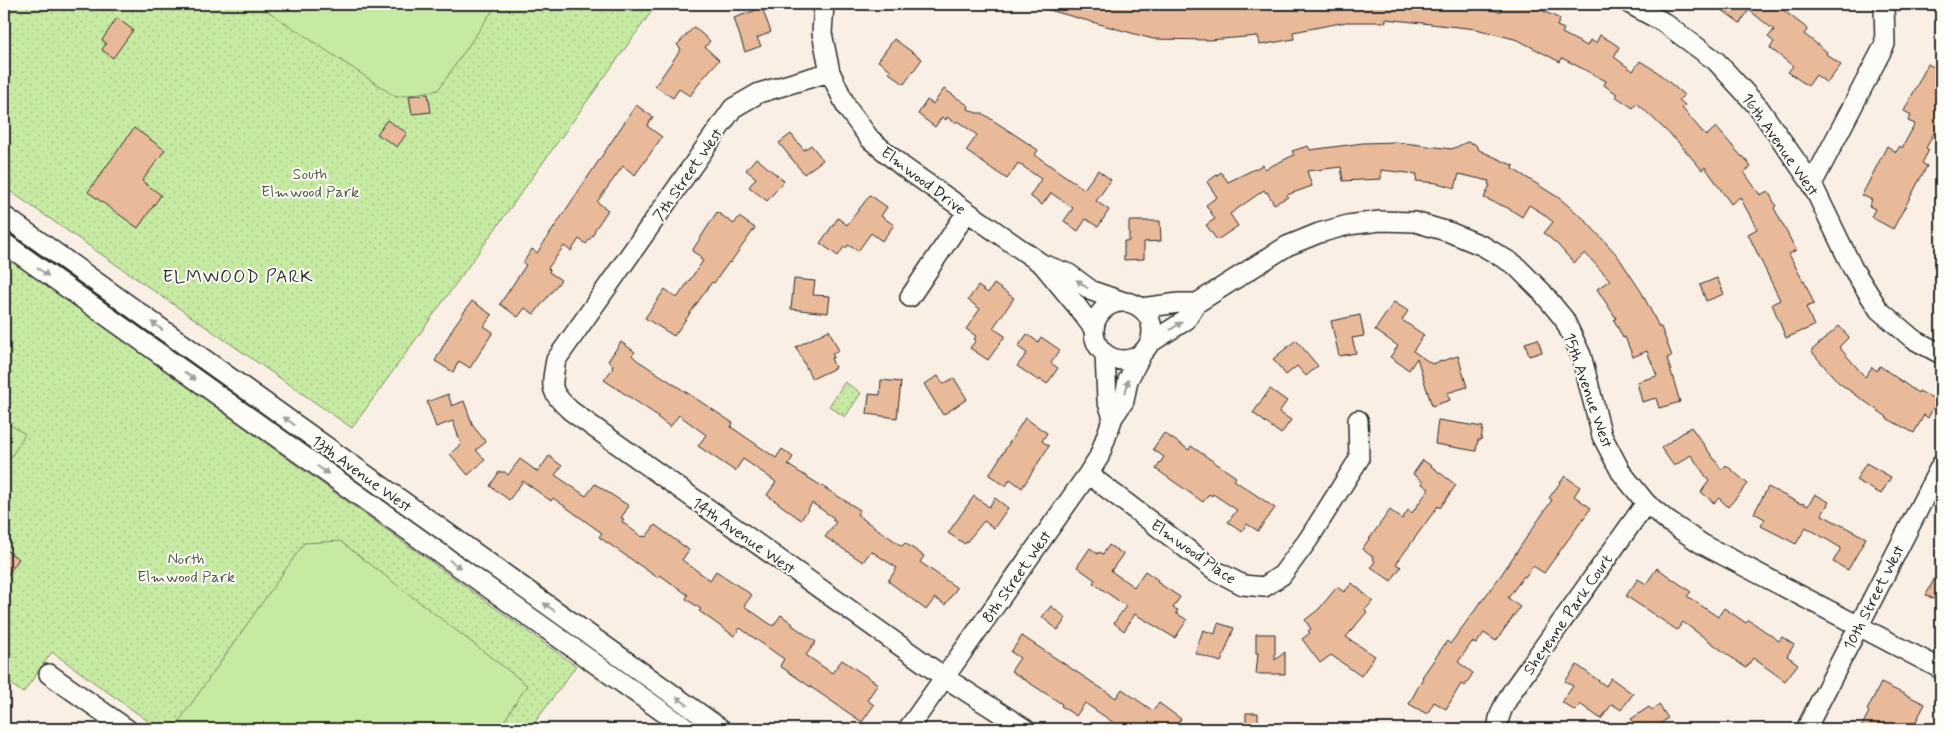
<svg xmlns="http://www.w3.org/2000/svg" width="1945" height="733" viewBox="0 0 1945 733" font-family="Mynerve,sans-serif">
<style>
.park{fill:url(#park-dots);stroke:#798a67}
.pitch{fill:#c7eaa3;stroke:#798a67}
.building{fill:#e9ba9a;stroke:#2b2b2b}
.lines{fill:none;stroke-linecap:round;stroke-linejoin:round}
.minor-casing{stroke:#2b2b2b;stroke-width:22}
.minor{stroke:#fdfcf7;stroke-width:19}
.oneway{fill:#9e9e9b}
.labels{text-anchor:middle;stroke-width:4;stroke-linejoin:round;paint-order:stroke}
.street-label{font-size:16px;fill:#2b2b2b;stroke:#fdfcf7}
.park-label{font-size:16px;fill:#525b49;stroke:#fdfcf7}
.neighbourhood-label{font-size:18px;letter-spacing:1px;fill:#2b2b2b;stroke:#fdfcf7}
</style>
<defs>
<pattern id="park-dots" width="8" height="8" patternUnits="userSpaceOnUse" patternTransform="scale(1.25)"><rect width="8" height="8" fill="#c7eaa3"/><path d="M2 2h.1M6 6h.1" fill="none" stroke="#abc98c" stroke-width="1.8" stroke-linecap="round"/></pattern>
</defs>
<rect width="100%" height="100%" fill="#f9efe4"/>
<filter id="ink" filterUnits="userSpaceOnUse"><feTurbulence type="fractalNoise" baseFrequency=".02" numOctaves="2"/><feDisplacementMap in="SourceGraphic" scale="10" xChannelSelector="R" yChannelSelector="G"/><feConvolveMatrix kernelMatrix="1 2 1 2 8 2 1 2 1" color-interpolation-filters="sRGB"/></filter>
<g filter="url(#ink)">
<path class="park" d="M4 4H657L352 428 4 187Z
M4 255 576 666 530 729H159L52 652 23 693 4 679Z
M845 382 861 393 845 417 829 406Z"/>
<path class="pitch" d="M257 4H497L438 90 396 97Z
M4 421 25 434 4 469Z
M340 541 527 685 499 729H178L175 727 304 543Z"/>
<path class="building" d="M1043 4H1137L1157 9H1175V4H1469L1500 12 1502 4H1529L1560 19 1557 26 1564 29 1562 33 1587 46 1590 40 1596 43 1600 35 1612 42 1619 47 1614 57 1633 71 1640 61 1656 71 1684 95 1679 100 1685 105 1682 108 1706 136 1716 127 1742 157 1743 156 1751 167 1744 172 1760 195 1768 191 1776 206 1774 208 1796 250 1789 254 1803 281 1804 280 1814 304 1806 307 1814 326 1786 338 1772 304 1780 300 1748 234 1757 229 1740 197 1731 204 1705 167 1702 170 1678 142 1637 103 1633 108 1615 96 1617 94 1604 85 1606 81 1562 58 1560 62 1518 40 1476 29 1386 19V22H1346L1293 32 1294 39 1260 45 1258 36 1209 40 1153 39 1042 8Z
M1714 4H1775L1808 29 1804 34 1827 52 1826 54 1841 65 1827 83 1816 75 1808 86 1788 72 1793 66 1770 48 1774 42 1768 37 1774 30 1749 10 1740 23Z
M762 8 771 32 757 38 761 46 745 52 734 18Z
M117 18 133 30 113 58 102 50 106 43 102 40Z
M694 27 710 41 705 47 719 60 703 78 690 96 679 89 673 98 655 86 681 49 677 45Z
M894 39 922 59 904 84 889 73 891 70 878 61Z
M1928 64 1941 71V120L1926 148 1929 150 1922 163 1927 166 1893 229 1871 217 1875 209 1869 206 1872 200 1862 195 1887 146 1896 152 1900 146 1902 148 1915 124 1908 121 1911 115 1904 111Z
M944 89 969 106 968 109 976 113H982L1038 150 1035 155 1084 189 1098 170 1111 180 1096 201 1109 210 1098 227 1086 219 1078 231 1064 221 1073 208 1051 193 1042 205 1030 196 1041 179 1018 163 1007 179 966 151 977 135 957 121 955 123 947 117 946 120 942 117 935 127 918 114 927 100 933 104Z
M428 94 431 112 412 114 409 96Z
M636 105 653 117 647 126 662 137 635 175 623 166 597 202 608 210 594 231 595 232 586 244 579 239 571 251 564 246 548 268 550 270 549 272 561 280 534 314 525 308 518 317 500 304 526 265 523 263 532 249 537 253Z
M387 120 407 133 397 147 377 134Z
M134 128 165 150 142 181 161 195 138 228 88 192Z
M791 134 804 150 811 145 823 160 804 174 779 143Z
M1396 142 1452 149 1467 142 1475 144 1479 150 1514 166 1513 169 1559 198 1584 219 1617 255 1642 293 1659 327H1661L1672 356 1667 358 1680 402 1659 408 1656 398 1642 402 1637 382 1657 376 1647 351 1633 357 1625 337 1623 338 1614 320 1616 318 1597 289 1610 280 1585 253 1574 263 1557 244 1544 233 1553 222 1542 213 1529 205 1522 217 1508 208 1484 198 1490 185 1488 184 1489 181 1459 174 1455 188 1437 183 1416 181 1417 174 1381 170V179L1343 181 1341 167 1307 171 1312 186 1287 195 1288 197 1274 204 1267 192 1266 193 1264 190 1230 214 1238 226 1217 240 1206 225 1215 219 1206 205 1217 197 1207 182 1221 172 1228 182 1263 165 1265 169 1294 155 1292 151 1308 146 1310 150 1363 143Z
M756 158 784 181 767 201 749 187 756 178 746 170Z
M870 195 887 207 881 216 894 225 882 241 871 233 858 251 848 245 846 248 844 247 838 256 820 243 838 218 847 225Z
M717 212 734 224 739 217 755 228 730 263 729 262 714 283 712 282 674 336 645 318 665 289 677 298 703 261 700 259 701 257 692 251Z
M1129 221H1160L1161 241 1144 242V259L1124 260V241H1129Z
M1717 278 1724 294 1706 301 1700 285Z
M794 279 815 281 813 295 830 296 828 313 791 309Z
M994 284 1014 298 993 328 1005 336 988 360 970 348 976 340 974 339 976 336 966 329 980 309 968 300 978 286 988 293Z
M472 301 492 315 484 326 493 332 470 368 459 361 453 372 435 361 454 326Z
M1394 302 1408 311 1402 320 1424 335 1413 351 1432 364 1458 356 1467 387 1447 393 1450 400 1432 406 1417 358 1409 370 1390 357 1398 346 1375 330Z
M1360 315 1364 336 1352 338 1356 353 1339 356 1331 321Z
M1839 326 1849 337 1839 347 1865 377 1872 367 1877 371 1880 366 1918 393 1919 391 1937 400 1928 418 1924 415 1914 433 1886 418 1887 417 1839 383 1811 351Z
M829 330 839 351 832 354 834 357 831 358 835 368 812 379 796 347Z
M1027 334 1038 342 1041 337 1060 350 1051 363 1058 368 1047 384 1040 379 1039 381 1017 366 1027 353 1018 347Z
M1538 339 1542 352 1529 356 1525 343Z
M1296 340 1318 366 1306 376 1297 366 1286 375 1273 359Z
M621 342 635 352 632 355 637 360 733 423 731 427 776 458 782 449 793 457 788 465 860 510 857 514 863 519 902 546 905 543 924 556 920 562 957 588 945 605 935 598 926 610 888 581 897 568 871 551 863 562 825 537 836 522 832 520 834 518 812 503 801 520 767 495 776 482 765 474 743 459 735 471 698 446 706 435 679 415 670 427 657 417 658 416 604 380 613 368 612 367 613 365 608 361Z
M938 376 943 384 954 378 967 399 943 415 924 384Z
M881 380 901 382 897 418 867 414 869 394 880 395Z
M1270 389 1287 401 1279 412 1291 420 1281 434 1253 413Z
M448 394 452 406 464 401 473 426 486 442 476 450 485 460 468 475 450 454 461 444 453 421 436 427 427 402Z
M1025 418 1047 433 1042 441 1049 446 1022 488 1010 479 1006 486 989 475Z
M1438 420 1483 427 1481 440H1478L1476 451 1435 444Z
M1691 427 1722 470 1726 465 1748 484 1728 507 1719 498 1714 503 1701 492 1709 481 1691 455 1674 466 1661 448Z
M1164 433 1189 450 1191 446 1236 477 1234 480 1275 508 1258 531 1247 524 1242 531 1228 522 1237 510 1213 494 1212 496 1209 494 1203 502 1156 469 1164 457 1153 449Z
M549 456 562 466 555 475 586 496 595 484 629 506 621 518 624 519 622 522 642 537 643 536 646 537 655 525 689 550 682 560 710 580 716 571 752 595 744 606 773 626 781 615 793 624 792 625 816 642 806 655 832 673 842 660 878 684 867 700 874 705 862 722 780 666 784 659 740 628 734 636 699 611 701 609 686 599 688 595 660 575 658 578 599 537 602 533 553 498 551 501 523 481 509 500 490 486 499 472H505L508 475 520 459 538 472Z
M1423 460 1456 485 1440 508 1438 506 1396 564 1401 567 1391 581 1371 567 1375 561 1373 559 1374 558 1362 549 1390 510 1402 519 1408 510 1412 513 1429 489 1422 484 1423 482 1413 474Z
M1866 463 1891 477 1881 494 1856 480Z
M1565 476 1580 487 1574 496 1591 508 1544 573 1533 566 1525 577 1524 576 1508 598 1520 607 1496 641 1484 633 1476 644 1472 642 1458 662 1473 673 1465 686 1461 684 1446 709 1434 702 1427 714 1409 704 1423 678 1422 677 1447 641 1450 644 1501 575 1552 500 1549 498Z
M1768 487 1801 504 1802 503 1808 506 1815 494 1829 502 1822 515 1866 538 1848 570 1833 562 1841 548 1806 527 1796 544 1761 526 1765 519 1754 513Z
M974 496 989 507 995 498 1008 508 994 528 984 521 965 544 948 533Z
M1109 545 1123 554 1111 571 1134 587 1145 571 1158 580 1157 582 1180 597 1173 608 1178 610 1176 613 1187 620 1175 638 1135 614 1124 631 1114 623 1126 606 1093 583 1095 580 1077 567 1090 548 1098 554 1099 552 1103 554Z
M4 549 19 559 4 580Z
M1941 566V603L1926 595Z
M1657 568 1691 592 1687 596 1718 617 1724 608 1746 623 1749 620 1779 641 1782 637 1794 645 1787 656 1798 664 1785 681 1753 658 1746 668 1683 622 1677 630 1626 596 1638 579 1646 584Z
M1352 583 1373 601 1365 610 1367 612 1346 637 1375 656 1361 676 1331 655 1320 663 1302 639 1310 633 1308 631 1311 629 1305 620 1319 609 1337 587 1344 592Z
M1051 606 1066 618 1058 630 1042 617Z
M1218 623 1234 628 1221 662 1195 653 1203 630 1215 634Z
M1256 634H1275V660L1285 652V674H1256L1258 653H1256Z
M1022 636 1116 698 1122 689 1153 711 1159 703 1181 719 1173 729H1110L1114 723 1085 703 1076 716 1061 706 1062 704 1011 671 1020 658 1011 652Z
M1577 665 1606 686 1611 678 1633 694 1621 710 1612 704 1601 719 1580 704 1575 711 1562 702 1573 686 1565 681Z
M1881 683 1925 704 1912 729H1860L1869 712 1867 710Z
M1659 705 1668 718 1661 723 1665 729H1638L1631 719 1649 707 1652 710Z
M1246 713H1258V726H1246Z"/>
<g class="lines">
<g class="minor-casing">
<path id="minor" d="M824 4 822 33 830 72 847 108 870 139 902 166 1042 264 1069 274 1092 291 1124 302
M1630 4 1663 22 1716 61 1759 108 1812 184 1853 269 1879 310 1913 339 1941 354
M830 72 759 93 733 108 556 360C551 388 549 391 571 411L944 677 1025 729
M1812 184 1885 44 1884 4
M4 216 721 729
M4 243 687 729
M1043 265 1076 305 1094 329
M910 297 967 212
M1094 331a29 29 0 1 1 58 0a29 29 0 1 1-58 0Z
M1141 308 1179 303H1197
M1150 343 1186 320 1197 303 1287 246 1319 233 1348 225 1380 221 1415 222 1449 232 1483 246 1515 265 1541 291 1564 319 1581 355 1602 436 1621 472 1646 503 1669 522 1702 544 1941 669
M1105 354 1107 400 1113 417
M1088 474 1216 571 1243 585 1264 587 1282 575 1308 540 1359 459 1358 420
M49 674 127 729
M908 729 1088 474 1099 457 1113 417 1124 401 1128 380 1141 355
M1498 729C1497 715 1506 702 1513 690L1646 503
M1806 729 1941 465"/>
</g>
<use href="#minor" class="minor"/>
</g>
<defs><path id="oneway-solid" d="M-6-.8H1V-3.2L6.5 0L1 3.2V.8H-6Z" transform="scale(1.25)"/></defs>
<g class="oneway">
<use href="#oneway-solid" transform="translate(43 272) rotate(35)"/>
<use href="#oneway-solid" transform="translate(1082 284) rotate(-143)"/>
<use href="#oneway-solid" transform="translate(157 326) rotate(-144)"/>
<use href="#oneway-solid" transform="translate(1176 326) rotate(-33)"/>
<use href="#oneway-solid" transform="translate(190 376) rotate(35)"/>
<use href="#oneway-solid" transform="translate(1127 386) rotate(-76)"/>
<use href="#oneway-solid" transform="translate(289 421) rotate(-144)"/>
<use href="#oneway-solid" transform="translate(323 470) rotate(35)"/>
<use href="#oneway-solid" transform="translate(455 564) rotate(35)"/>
<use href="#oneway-solid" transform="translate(549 607) rotate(-144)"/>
<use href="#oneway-solid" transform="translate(682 701) rotate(-144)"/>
</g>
</g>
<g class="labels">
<g class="street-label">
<text transform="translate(1781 144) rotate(55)" y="6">16th Avenue West</text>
<text transform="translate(687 174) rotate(-55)" y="6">7th Street West</text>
<text transform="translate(924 180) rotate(37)" y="6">Elmwood Drive</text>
<text transform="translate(1589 390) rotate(71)" y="6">15th Avenue West</text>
<text transform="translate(362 473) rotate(36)" y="6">13th Avenue West</text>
<text transform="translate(744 535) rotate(35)" y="6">14th Avenue West</text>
<text transform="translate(1194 551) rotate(35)" y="6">Elmwood Place</text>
<text transform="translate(1016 576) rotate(-55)" y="6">8th Street West</text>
<text transform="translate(1873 597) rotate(-63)" y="6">10th Street West</text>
<text transform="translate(1567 614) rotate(-55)" y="6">Sheyenne Park Court</text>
</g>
<g class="park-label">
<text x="310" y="179">South<tspan x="310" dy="18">Elmwood Park</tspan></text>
<text x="186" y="564">North<tspan x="186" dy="18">Elmwood Park</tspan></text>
</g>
<g class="neighbourhood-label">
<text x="238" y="282">ELMWOOD PARK</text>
</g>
</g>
<rect width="1945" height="733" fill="none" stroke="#fdfcf7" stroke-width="20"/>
<rect x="10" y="10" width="1925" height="713" fill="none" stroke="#2b2b2b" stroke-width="2" filter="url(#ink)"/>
</svg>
